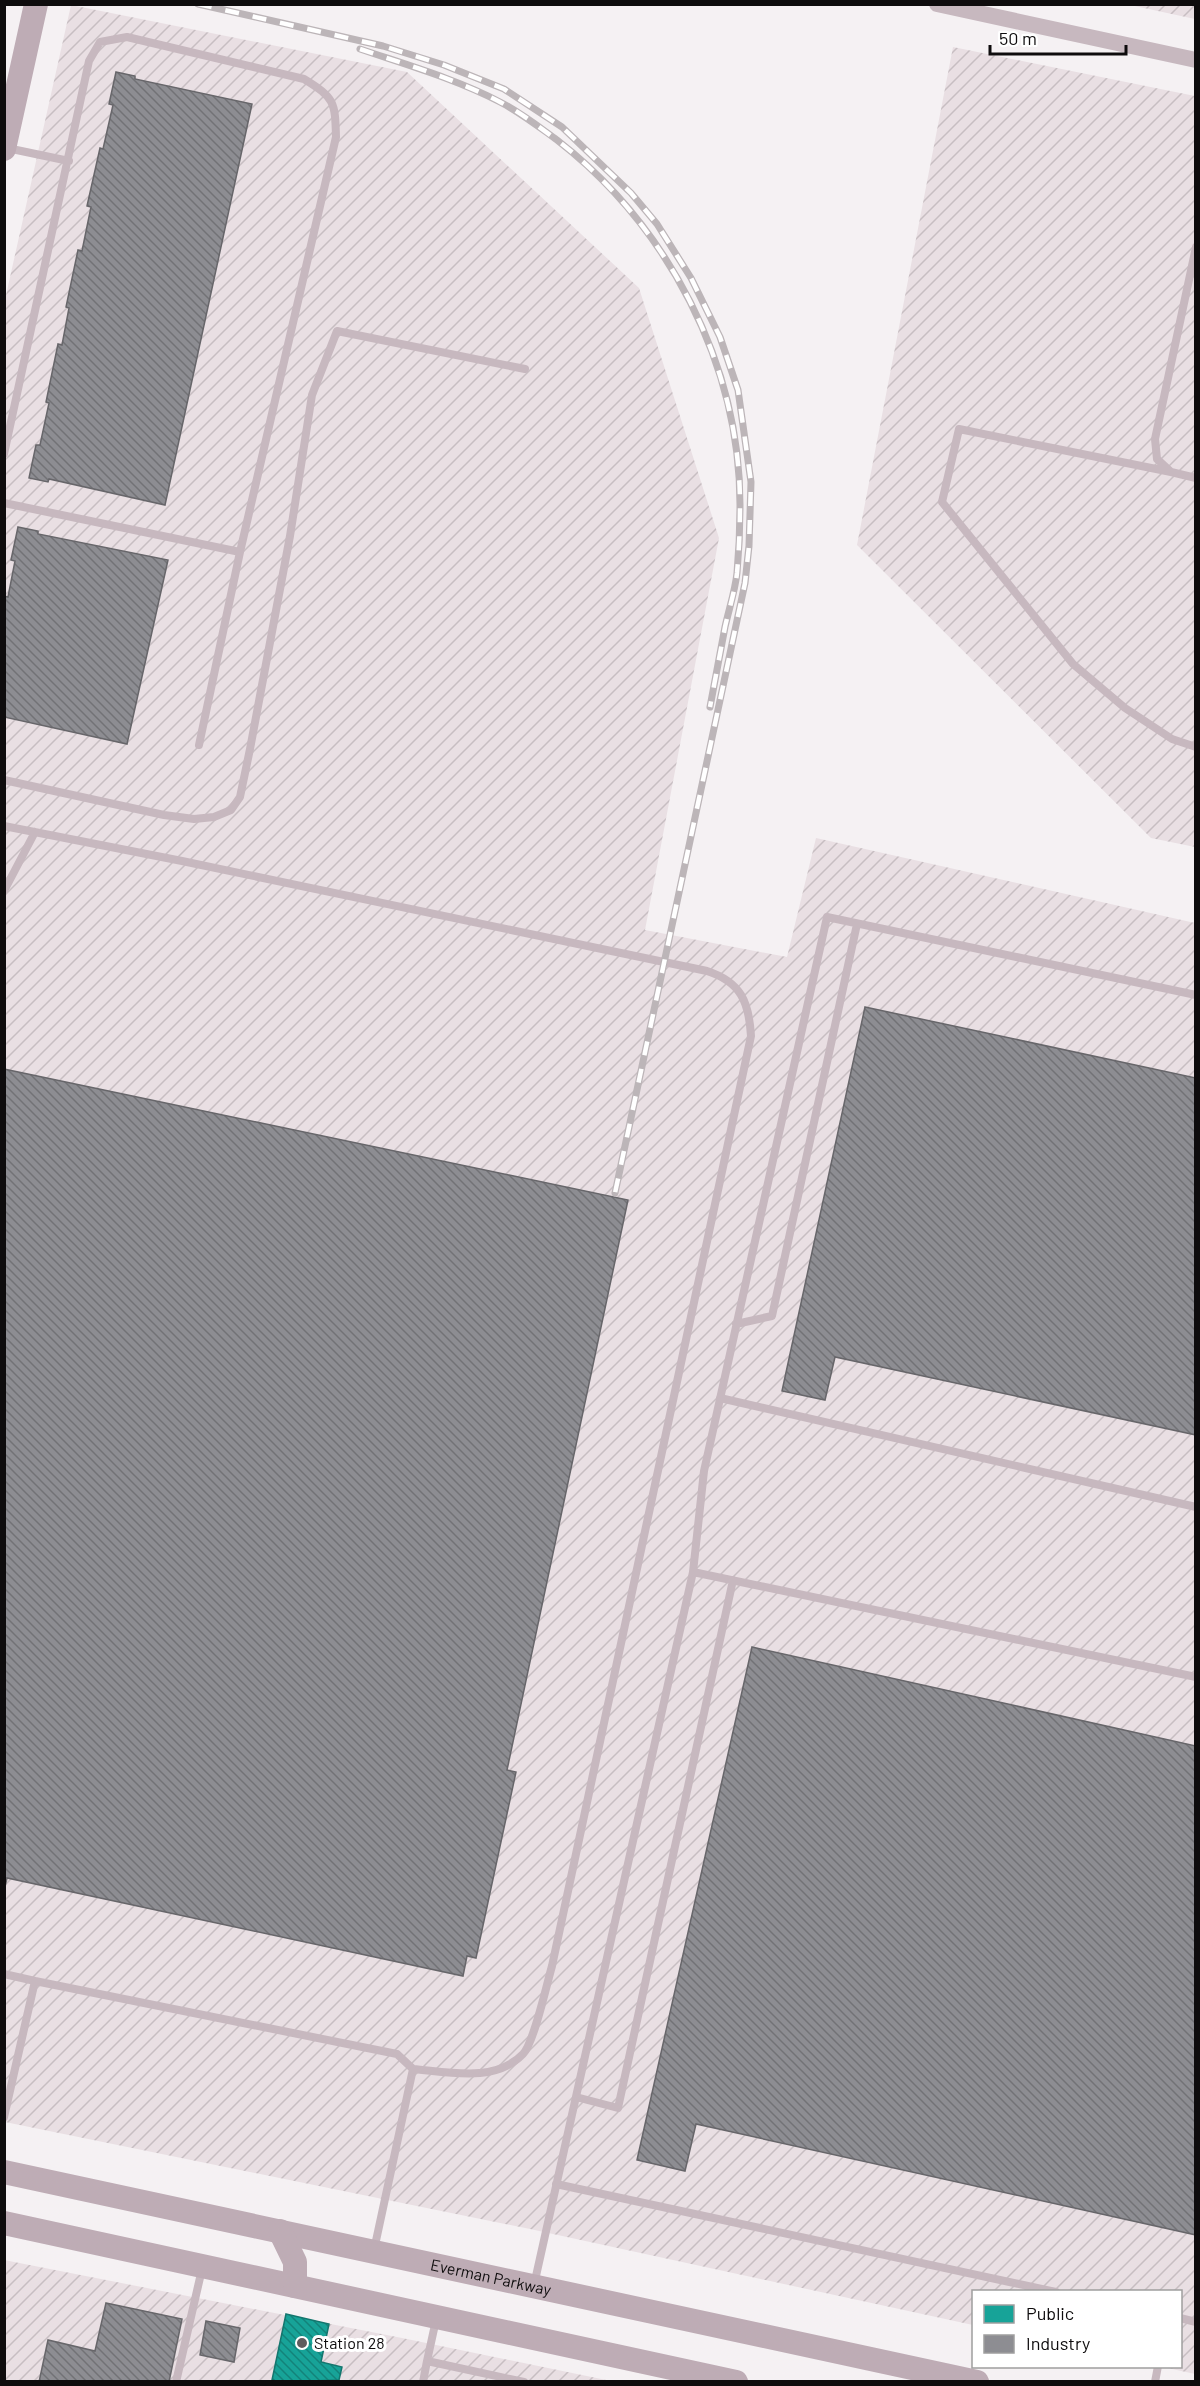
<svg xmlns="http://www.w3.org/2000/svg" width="1200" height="2386" viewBox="0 0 1200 2386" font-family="Barlow,sans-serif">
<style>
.industrial{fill:url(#industrial-furrows)}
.public{fill:url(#public-back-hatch);stroke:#14766e;stroke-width:1.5}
.industry{fill:url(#industry-back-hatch);stroke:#67666a;stroke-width:1.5}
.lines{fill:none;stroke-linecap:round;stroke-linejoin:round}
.service{stroke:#c7b8bf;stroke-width:8}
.minor{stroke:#c7b8bf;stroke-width:16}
.secondary{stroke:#beacb5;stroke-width:24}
.rail-casing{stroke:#bcb5b8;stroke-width:7}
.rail{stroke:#fff;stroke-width:4.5;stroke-dasharray:14;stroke-linecap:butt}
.poi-dot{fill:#5f5c5e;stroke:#fff;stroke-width:2}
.labels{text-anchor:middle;stroke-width:6;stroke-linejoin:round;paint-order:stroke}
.street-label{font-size:16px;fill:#0e0c0d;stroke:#fff}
.poi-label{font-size:16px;fill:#0e0c0d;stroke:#fff;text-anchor:start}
</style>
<defs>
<pattern id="industrial-furrows" width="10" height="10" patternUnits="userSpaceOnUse" patternTransform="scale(1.5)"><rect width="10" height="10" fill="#e9dfe3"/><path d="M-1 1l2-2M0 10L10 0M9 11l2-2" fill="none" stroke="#c7bec2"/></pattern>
<pattern id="public-back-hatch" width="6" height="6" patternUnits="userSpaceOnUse" patternTransform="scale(1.5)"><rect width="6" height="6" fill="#17a398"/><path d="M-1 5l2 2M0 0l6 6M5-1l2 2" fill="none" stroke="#13837a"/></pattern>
<pattern id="industry-back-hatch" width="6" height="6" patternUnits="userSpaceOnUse" patternTransform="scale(1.5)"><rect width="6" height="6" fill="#8d8d92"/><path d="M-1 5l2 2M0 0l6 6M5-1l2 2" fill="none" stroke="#727276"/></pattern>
</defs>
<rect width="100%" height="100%" fill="#f5f1f3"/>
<path class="industrial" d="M71 5 407 72 639 288 719 538 645 930 787 957 816 838 1195 923V2374L1163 2367 1180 2366V2292H974L973 2325 530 2229 5 2122 4 304Z
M1130 5H1195V19Z
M953 47 1195 96V847L1151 838 857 545Z
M4 2260 402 2338 611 2381H5Z"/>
<path class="public" d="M286 2314 329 2324 321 2362 342 2367 339 2380 280 2382 272 2380Z"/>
<path class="industry" d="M116 72 135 76V79L252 104 165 505 49 479 48 482 29 478 36 445H40L49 403 46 402 58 344 62 345 69 308 66 307 78 250 82 251 91 207 87 206 100 148 103 149 113 105 109 104Z
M18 527 38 531V534L168 560 127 744 4 717V596L8 597 15 561 11 560Z
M865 1007 1196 1078V1435L835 1357 825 1400 782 1391Z
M4 1069 628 1200 507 1770 516 1772 476 1958 467 1956 463 1976 7 1878 4 1891Z
M752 1647 1196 1746V2235L696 2124 685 2171 637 2160Z
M106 2303 182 2319 169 2382H39L48 2340 95 2351Z
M206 2321 240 2328 234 2362 200 2355Z"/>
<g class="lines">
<path class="service" d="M7 148 69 161
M1196 247 1155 439 1157 459 1171 472 1196 478
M4 454 89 61 100 42 127 37 304 79C335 98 335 102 336 137L240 552 199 745
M1171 472 959 429 942 502 1073 664 1125 708 1172 739 1196 747
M4 503 240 552
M4 780 164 815 194 819 214 817 231 810 240 797 250 749 290 536 312 395 337 331 525 369
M4 826 182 861 707 971C741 982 749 1002 751 1036L552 1966C547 1983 534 2043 523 2054 495 2083 449 2072 413 2069L374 2250
M4 891 35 832
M736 1324 772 1316 857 924
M720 1398 1196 1507
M693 1572 704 1471 827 917 1196 995
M4 1974 35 1981 4 2117
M35 1981 397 2054 413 2069
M576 2097 618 2108 733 1580
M556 2184 1056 2292
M534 2285 693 1572 1196 1677
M1180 2318 1196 2322
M427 2361 436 2320
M176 2382 202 2269
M423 2382 427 2361 524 2382
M1155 2382 1158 2366"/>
<path class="minor" d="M937 4 1196 60"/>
<g class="secondary">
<path d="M4 149 36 4"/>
<path id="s1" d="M4 2172 977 2382"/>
<path d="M4 2223 736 2382"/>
<path d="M280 2231 295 2262V2286"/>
</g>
<g class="rail-casing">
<path id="rail" d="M198 4 383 46 444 65 504 89 562 127 631 193 657 224 691 278 720 337 738 390 751 482 749 546 745 583 615 1193
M360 49C407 65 456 79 500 102 520 112 539 127 557 140 668 226 740 364 740 505 740 528 739 551 737 573 735 591 729 609 725 627 720 654 715 680 710 707"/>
</g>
<use href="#rail" class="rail"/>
</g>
<circle class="poi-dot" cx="302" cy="2343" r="6"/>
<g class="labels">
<g class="street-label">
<text dy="6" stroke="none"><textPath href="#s1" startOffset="498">Everman Parkway</textPath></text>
</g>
<g class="poi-label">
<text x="314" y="2349">Station 28</text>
</g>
</g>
<rect width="1200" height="2386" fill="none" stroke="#0e0c0d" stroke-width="12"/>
<rect x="972" y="2290" width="210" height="78" fill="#ffffff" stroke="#9f9e9e" stroke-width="1.5"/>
<rect x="984" y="2305" width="30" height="18" fill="#17a398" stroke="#9f9e9e" stroke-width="1.5"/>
<text x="1026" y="2320" font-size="18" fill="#0e0c0d">Public</text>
<rect x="984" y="2335" width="30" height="18" fill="#8d8d92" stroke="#9f9e9e" stroke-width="1.5"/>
<text x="1026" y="2350" font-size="18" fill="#0e0c0d">Industry</text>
<path d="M990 45v9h136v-9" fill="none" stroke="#0e0c0d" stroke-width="3"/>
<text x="999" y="45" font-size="18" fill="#0e0c0d" stroke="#ffffff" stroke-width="4.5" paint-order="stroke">50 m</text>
</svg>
